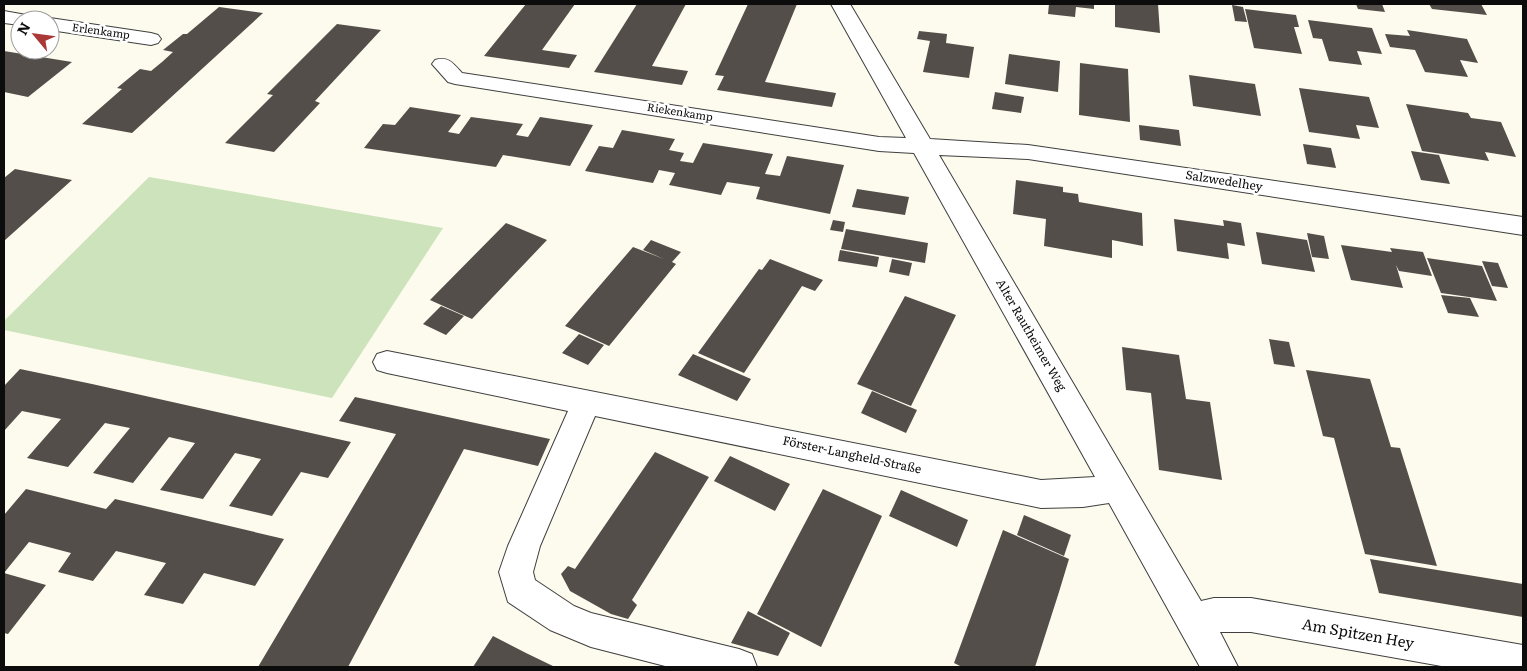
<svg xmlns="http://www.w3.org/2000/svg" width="1527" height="671" viewBox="0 0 1527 671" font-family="Literata,serif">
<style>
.green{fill:#cde3bb}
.building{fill:#534e4a}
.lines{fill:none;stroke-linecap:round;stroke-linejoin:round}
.minor-casing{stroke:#3f3f3f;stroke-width:2}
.minor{fill:#fff;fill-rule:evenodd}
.labels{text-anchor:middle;stroke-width:5;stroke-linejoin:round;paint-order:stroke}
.far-street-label{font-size:11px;fill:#0c0c0c;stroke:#fff}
.street-label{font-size:12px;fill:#0c0c0c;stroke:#fff}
.near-street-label{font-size:15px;fill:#0c0c0c;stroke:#fff}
</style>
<rect width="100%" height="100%" fill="#fdfbed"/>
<path class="green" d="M149 177 443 228 332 398 4 330V321Z"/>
<path class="building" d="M526 4H575L542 50 577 55 569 68 484 56Z
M637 4H686L652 66 688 71 682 85 594 72Z
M748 4H797L765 82 836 93 832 107 717 90 724 76 715 75Z
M1049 4H1094V9L1076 7 1075 17 1048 14Z
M1115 4H1158L1160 33 1115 27Z
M1356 4H1382L1385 12 1358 9Z
M1429 4H1481L1487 15 1432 9Z
M1232 5 1243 7 1247 22 1235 21Z
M219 7 263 13 132 133 82 124 122 89 117 88 140 69 151 71 162 62 173 52 163 50 183 34H187Z
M1245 9 1296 15 1299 27H1294L1302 54 1254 48Z
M1308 20 1372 28 1382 54 1357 51 1362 65 1329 61 1322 39 1313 38Z
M337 24 381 30 315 101 320 103 274 152 225 143 273 95 267 94Z
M1407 30 1467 39 1478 63 1460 60 1468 77 1425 72 1415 50 1390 47 1385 34 1410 36Z
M919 31 947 34 946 43 974 47 969 78 923 72 930 41 917 39Z
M4 51 72 62 28 97 4 92Z
M1009 54 1060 61 1058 92 1005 84Z
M1080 63 1128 69 1130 122 1079 115Z
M1189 75 1255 84 1261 116 1193 106Z
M1299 88 1369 97 1379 128 1356 125 1360 139 1309 132Z
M995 92 1024 97 1021 113 992 109Z
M1406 104 1468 113 1471 118 1501 122 1516 157 1485 152 1489 161 1422 151Z
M410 107 461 115 448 132 459 134 471 117 523 124 516 135 528 137 540 117 593 125 570 166 503 155 496 167 364 148 383 124 395 125Z
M1139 125 1179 130 1181 146 1140 140Z
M622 130 675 139 669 150 684 153 680 161 693 163 703 143 773 154 765 174 780 176 787 156 844 165 830 214 756 199 760 187 727 182 721 195 669 185 675 173 659 170 653 183 585 171 599 146 613 148Z
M1303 144 1331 148 1336 168 1307 164Z
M1411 151 1439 155 1450 184 1421 180Z
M15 169 72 180 4 241V178Z
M1016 180 1063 187V192L1078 194 1079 202 1142 213 1143 246 1112 240V258L1044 246 1046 219 1013 214Z
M857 189 909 197 905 215 852 207Z
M1174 219 1224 226 1223 220 1241 223 1245 246 1227 243 1229 259 1177 251Z
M833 220 845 222 843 232 830 230Z
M506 223 547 240 472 319 430 300Z
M846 229 928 243 925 263 841 249Z
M1256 232 1307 240 1315 272 1262 264Z
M1307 233 1324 236 1329 259 1312 257Z
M651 240 681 252 672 262 676 264 609 346 565 326 633 247 664 259 643 250Z
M1341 245 1392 252 1390 248 1423 252 1432 276 1399 271 1396 265 1403 288 1351 280Z
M840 250 879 257 877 267 838 261Z
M1427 258 1482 266 1497 301 1441 293Z
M770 259 823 280 815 291 802 286 744 373 698 353 759 269 762 270Z
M892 259 912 263 909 276 889 272Z
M1482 261 1498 263 1508 288 1492 286Z
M1441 295 1470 298 1479 317 1448 313Z
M905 296 956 315 911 406 857 384Z
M441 306 464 316 446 335 423 324Z
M579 334 604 345 588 365 562 353Z
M1269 339 1289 342 1295 367 1274 364Z
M1122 347 1179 355 1186 399 1210 402 1222 480 1159 470 1151 393 1126 390Z
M693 354 751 379 737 401 678 375Z
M20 369 92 384 351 442 328 478 301 472 272 516 229 506 261 459 235 453 203 499 160 490 195 443 169 437 133 483 93 473 130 428 105 423 68 467 27 458 61 419 22 411 4 431V386Z
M1306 370 1370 379 1391 447 1400 448 1437 566 1365 554 1334 438 1323 436Z
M872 391 917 410 906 433 861 413Z
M355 397 550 439 538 466 464 449 348 667H258L396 434 339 421Z
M655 452 709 477 632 600 637 605 628 619 611 614 570 591 561 574 568 566 575 569Z
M730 456 790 484 775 511 714 481Z
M26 489 106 509 115 499 284 539 255 586 204 573 183 604 144 595 166 563 116 551 93 581 58 572 71 553 29 542 4 573 46 585 8 634 4 633V515Z
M823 489 882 516 821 647 757 614Z
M901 490 968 520 957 547 889 516Z
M1024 515 1071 535 1064 556 1017 535Z
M1003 530 1069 559 1059 592 1035 667H962L954 663Z
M1370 559 1523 584V617L1379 593Z
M748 611 790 633 778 656 731 643Z
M493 636 526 653 555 667H473Z"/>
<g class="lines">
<g class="minor-casing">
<path id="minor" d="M831 4H850L930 139 1028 145 1523 217V235L1028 159 939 155 1201 601 1214 598H1251L1523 645V667H1447L1251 632H1220L1238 667H1200L1109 503 1083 507 1041 508 595 416 540 546 533 572 535 580 574 606 591 613 739 649 752 654 757 667H669L591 647 550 630 508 602 499 572 508 546 568 411 387 373 377 370 373 362 377 354 387 351 1041 480 1095 477 914 153 879 151 455 84 448 82 432 64 435 60C448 56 453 63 462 73L879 137 906 138Z
M4 11 32 16 35 20H20V25L4 23Z
M50 18 151 33 158 35 161 39 158 43 151 45 50 30V20H43Z"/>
</g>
<use href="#minor" class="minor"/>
</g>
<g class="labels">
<g class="far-street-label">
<text transform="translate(101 31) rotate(8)" y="4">Erlenkamp</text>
<text transform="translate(680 112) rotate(9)" y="4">Riekenkamp</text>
</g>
<g class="street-label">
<text transform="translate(1224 181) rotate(9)" y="4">Salzwedelhey</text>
<text transform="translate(1031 335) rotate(60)" y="4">Alter Rautheimer Weg</text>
<text transform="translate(852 455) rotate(12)" y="4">Förster-Langheld-Straße</text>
</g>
<g class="near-street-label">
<text transform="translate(1358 634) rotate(10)" y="5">Am Spitzen Hey</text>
</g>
</g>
<rect width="1527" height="671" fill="none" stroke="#0c0c0c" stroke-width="10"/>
<g transform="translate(35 35) rotate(299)"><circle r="24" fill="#ffffff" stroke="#9e9e9e"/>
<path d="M0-4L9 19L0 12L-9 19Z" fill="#aa3836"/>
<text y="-8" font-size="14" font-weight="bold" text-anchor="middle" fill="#0c0c0c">N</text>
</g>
</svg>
